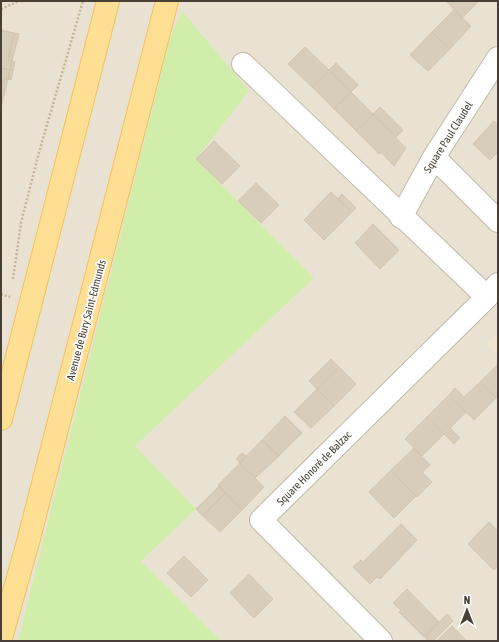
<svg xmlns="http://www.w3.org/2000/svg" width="499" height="642" viewBox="0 0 499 642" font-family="'Asap Condensed',sans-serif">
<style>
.residential{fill:#e9e2d3}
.education{fill:#f0e6ce}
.green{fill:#d0eea9}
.building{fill:#d8ccba;stroke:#d3c4ac}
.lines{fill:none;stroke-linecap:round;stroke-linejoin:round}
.minor-casing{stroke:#c1b8a7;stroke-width:24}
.major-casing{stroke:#f2c157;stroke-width:24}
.path{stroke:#c5b496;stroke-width:2.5;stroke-dasharray:2 2;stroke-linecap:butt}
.minor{stroke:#fff;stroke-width:22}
.major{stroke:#ffdf94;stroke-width:22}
.labels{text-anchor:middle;stroke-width:3.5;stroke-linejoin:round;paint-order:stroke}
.street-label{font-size:11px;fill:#484034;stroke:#fff}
</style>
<rect width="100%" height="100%" fill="#f5f0e6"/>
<path class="residential" d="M1 1H498V641H1Z"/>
<path class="education" d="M498 332V355L487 344Z"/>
<path class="green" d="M182 11 249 91 196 159 314 278 135 446 196 509 141 561 221 641H18L170 39Z"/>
<path class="building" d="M446 1H479L462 18Z
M454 10 471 26 450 49 432 32Z
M1 30 14 33 8 60 12 61 10 70 1 68Z
M432 32 450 49 428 71 410 55Z
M14 33 19 34 12 61 8 60Z
M305 47 329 70 312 87 288 64Z
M12 61 15 62 13 71 10 70Z
M336 63 358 85 351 92 329 70Z
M1 68 10 70 8 79 4 78 1 89Z
M10 70 13 71 11 80 8 79Z
M329 70 351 92 334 109 312 87Z
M4 78 8 79 1 107V89Z
M351 92 373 114 356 131 334 109Z
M380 107 403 130 396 137 373 114Z
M373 114 406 148 394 166 381 152 379 154 356 131Z
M494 121 498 125V152L490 160 473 144Z
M214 141 240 166 222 184 196 159Z
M256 183 279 205 261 223 238 201Z
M331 192 352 212 324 240 304 220Z
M342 194 356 208 352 212 338 199Z
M373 224 399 250 380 269 355 243Z
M331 359 339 367 317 389 309 381Z
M498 364V397L496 398 480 382Z
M339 367 356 384 334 406 317 389Z
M480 382 496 398 474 420 449 395 455 388 464 397Z
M317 389 334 406 311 428 294 412Z
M449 395 466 412 450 428 460 438 454 444 427 417Z
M285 416 302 433 279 456 262 440Z
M427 417 444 434 422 456 405 439Z
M262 440 279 456 255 478 240 463Z
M414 448 430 465 422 472 432 482 417 497 391 470Z
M242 453 246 456 240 463 236 459Z
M240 463 264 487 242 510 218 485Z
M391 470 416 496 394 518 369 492Z
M219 486 225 493 203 516 196 509Z
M225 493 242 510 220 532 203 516Z
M489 522 498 531V566L494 570 468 544Z
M401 524 417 540 380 579 377 577 370 584 353 567 361 560 363 562Z
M184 556 208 580 191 597 167 573Z
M249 574 273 599 254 618 230 593Z
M407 589 439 622 424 637 399 612 401 610 393 603Z
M447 614 453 621 433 641H429L425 637Z
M452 626 467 641H437Z"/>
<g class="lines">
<g class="minor-casing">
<path id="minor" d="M243 64 487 297 498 284
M434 157 498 221
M401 217 434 157 498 58
M381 641 261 520 487 297"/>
</g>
<g class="major-casing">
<path id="major" d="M1 419 108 1
M1 638 28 542 167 1"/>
</g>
<path class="path" d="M1 9 19 1
M13 279 21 223 38 156 83 1
M1 294 10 297"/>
<use href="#minor" class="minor"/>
<use href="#major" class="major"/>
</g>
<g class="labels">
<g class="street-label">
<text transform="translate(448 137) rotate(-58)" y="4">Square Paul Claudel</text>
<text transform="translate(86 320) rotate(-75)" y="4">Avenue de Bury Saint-Edmunds</text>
<text transform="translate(314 468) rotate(-45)" y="4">Square Honoré de Balzac</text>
</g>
</g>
<rect width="499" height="642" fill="none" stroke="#484034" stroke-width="4"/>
<g transform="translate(467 610)" stroke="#ffffff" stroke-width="3" paint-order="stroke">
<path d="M0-3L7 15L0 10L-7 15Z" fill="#484034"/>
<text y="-6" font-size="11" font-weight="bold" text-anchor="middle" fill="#484034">N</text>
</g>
</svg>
